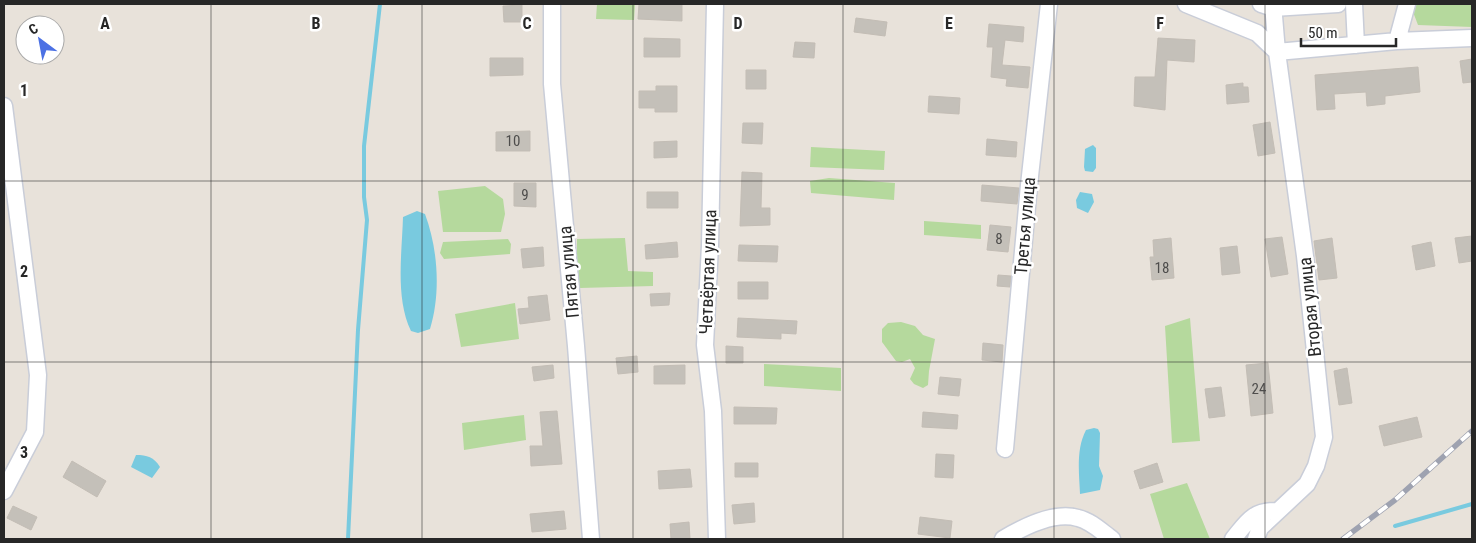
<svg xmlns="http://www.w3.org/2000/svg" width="1476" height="543" viewBox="0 0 1476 543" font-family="'Roboto Condensed',sans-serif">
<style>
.green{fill:#b5d99d}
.water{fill:#79cadf}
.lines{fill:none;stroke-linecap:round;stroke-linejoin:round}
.stream{stroke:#79cadf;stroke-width:4}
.building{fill:#c4c0b9;stroke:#c3bdb5}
.minor-casing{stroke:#c9cdd8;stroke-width:19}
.minor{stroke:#fff;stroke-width:16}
.rail-casing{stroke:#9ea2b0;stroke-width:5.5}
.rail{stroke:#fff;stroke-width:4;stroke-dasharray:11;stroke-linecap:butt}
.grid{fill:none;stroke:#272727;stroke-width:1;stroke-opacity:0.55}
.labels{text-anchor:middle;stroke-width:5;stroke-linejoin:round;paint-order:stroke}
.number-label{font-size:15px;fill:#4e4d4c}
.street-label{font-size:18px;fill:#272727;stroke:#fff}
.grid-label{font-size:16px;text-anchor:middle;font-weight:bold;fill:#272727;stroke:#fff;stroke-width:5;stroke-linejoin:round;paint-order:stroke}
</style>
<rect width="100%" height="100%" fill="#e8e2da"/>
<path class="green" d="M597 4H635L634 20 596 19Z
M1410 4H1472V27L1418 25Z
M811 147 885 151 884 170 810 167Z
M829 178 895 183 894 200 811 193 810 181Z
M485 186 503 199 505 214 501 232H443L438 191Z
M924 221 981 225V239L924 235Z
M625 238 628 271 653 272V286L580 288 577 266V239Z
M508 239 511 244 510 254 444 259 440 253 443 242Z
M515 303 519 339 461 347 455 314Z
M1190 318 1200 441 1172 443 1165 326Z
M901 322 915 326 923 335 935 339 929 371 928 385 923 388 914 384 910 379 915 368 910 359 902 362 896 361 882 342V329L888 323Z
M764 364 841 368V391L764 386Z
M524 415 526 440 464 450 462 423Z
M1187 483 1210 539H1164L1150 494Z"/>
<path class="water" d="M1093 145 1096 148V168L1093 172 1085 171 1084 167 1085 149Z
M1080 192 1092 194 1094 202 1088 213 1077 208 1076 200Z
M417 211 425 214C438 249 441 293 430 329L418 333 411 331C395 298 402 253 403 217Z
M1094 428 1098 429 1100 433 1099 466 1103 476 1100 490 1080 494C1079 472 1076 449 1086 430Z
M136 455C147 455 154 457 160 467L152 478 131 467Z"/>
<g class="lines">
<path class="stream" d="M1395 526 1472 504
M348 539 358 330 367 220 364 197V146L380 4"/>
</g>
<path class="building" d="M639 4H682V21L638 19Z
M522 5V22H504L503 6Z
M856 18 887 22 885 36 854 32Z
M989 24 1024 27 1023 42 1005 40 1002 65 1030 67 1028 88 1006 86 1007 79 991 77 993 47H987Z
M644 38 680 39V57H644Z
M1158 38 1195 40 1194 62 1167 60 1165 110 1134 106 1135 77H1155Z
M795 42 815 43 814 58 793 57Z
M490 58H523V75L490 76Z
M1472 59V82L1463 83 1460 61Z
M1418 67 1420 92 1385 96V104L1367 106 1366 92 1334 94 1335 109 1317 110 1315 75Z
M746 70H766V89H746Z
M1243 83V87H1248L1249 102 1227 104 1226 85Z
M656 86H677V112H655V108H639V91H656Z
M929 96 960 98 959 114 928 112Z
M1270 122 1275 153 1258 156 1253 125Z
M743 123H763L762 144 742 143Z
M530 131V151H496V132Z
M987 139 1017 142 1016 157 986 155Z
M677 141V157L654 158V142Z
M742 172 762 173 761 208H770V225L740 226Z
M514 183H536V207L514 206Z
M982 185 1019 188 1017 204 981 201Z
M647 192H678V208H647Z
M990 225 1011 227 1008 252 987 250Z
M1472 236V261L1459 263 1455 238Z
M1282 237 1288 274 1271 277 1265 239Z
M1171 238 1174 278 1152 280 1150 257H1154L1153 240Z
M1332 238 1337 278 1319 280 1314 241Z
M677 242 678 257 646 259 645 245Z
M1431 242 1435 266 1416 270 1412 246Z
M739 245 778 246 777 262 738 261Z
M1237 246 1240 273 1222 275 1220 248Z
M543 247 544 266 523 268 521 249Z
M998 275 1011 276 1010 287 997 286Z
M738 282H768V299H738Z
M670 293 669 305 651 306 650 294Z
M547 295 550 320 520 324 518 309 529 308 528 297Z
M738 318 797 321 796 334 781 333V339L737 337Z
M983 343 1003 345 1002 362 982 360Z
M726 346 743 347V363H726Z
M637 356 638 372 618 374 616 358Z
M1268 363 1273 413 1251 416 1246 365Z
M553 365 554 378 534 381 532 367Z
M685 365V384H654V366Z
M1347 368 1352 403 1339 405 1334 371Z
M940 377 961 379 959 396 938 394Z
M1221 387 1225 416 1209 418 1205 389Z
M734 407 777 408 776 424H734Z
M557 411 562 464 531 466 530 446H543L540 412Z
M923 412 958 415 957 429 922 427Z
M1417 417 1422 437 1384 446 1379 426Z
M936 454 954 455 953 478 935 477Z
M72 461 106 481 97 497 63 477Z
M735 463H758V477H735Z
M1157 463 1163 482 1140 489 1134 471Z
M690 469 692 487 659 489 658 471Z
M754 503 755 522 734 524 732 505Z
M13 506 37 517 31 530 7 518Z
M564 511 566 529 532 532 530 514Z
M920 517 952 521 950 538 918 534Z
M689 522 690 539H671L670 524Z"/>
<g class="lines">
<g class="minor-casing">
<path id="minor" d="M552 4V84L576 346 591 539
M715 4 710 245 705 345 713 411 717 539
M1186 4 1257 33 1277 52 1397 41 1472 38
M1261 4 1273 8 1338 4
M1354 4 1356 45
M1397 41 1407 4
M4 106 38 375 35 432 4 491
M1005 449 1029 185 1049 4
M1003 539C1023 527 1055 511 1078 518 1091 521 1102 532 1112 539
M1233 539C1247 522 1252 511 1276 511
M1256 539 1260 528 1307 484 1316 466 1324 437 1305 256 1277 52 1273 4"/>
</g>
<use href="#minor" class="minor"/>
<g class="rail-casing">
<path id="rail" d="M1343 539 1395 500 1472 431"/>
</g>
<use href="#rail" class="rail"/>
</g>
<path class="grid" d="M211 4V539M422 4V539M633 4V539M843 4V539M1054 4V539M1265 4V539M4 181H1472M4 362H1472"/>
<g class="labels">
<g class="number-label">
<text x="513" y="146">10</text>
<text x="525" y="200">9</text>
<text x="999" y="244">8</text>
<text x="1162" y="273">18</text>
<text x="1259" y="394">24</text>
</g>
<g class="street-label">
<text transform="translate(1025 226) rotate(-85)" y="6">Третья улица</text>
<text transform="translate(569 272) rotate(-95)" y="6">Пятая улица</text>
<text transform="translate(708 272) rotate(-88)" y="6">Четвёртая улица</text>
<text transform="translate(1310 307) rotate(-96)" y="6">Вторая улица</text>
</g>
</g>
<g class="grid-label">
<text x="105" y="29">A</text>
<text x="316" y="29">B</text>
<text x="527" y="29">C</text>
<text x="738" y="29">D</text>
<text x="949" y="29">E</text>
<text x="1160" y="29">F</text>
<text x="24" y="96">1</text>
<text x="24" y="277">2</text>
<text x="24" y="458">3</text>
</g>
<rect width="1476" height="543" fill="none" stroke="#272727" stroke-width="10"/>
<g transform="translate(40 40) rotate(328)"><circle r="24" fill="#ffffff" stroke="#a9a9a9"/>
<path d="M0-4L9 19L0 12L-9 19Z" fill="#4c71e4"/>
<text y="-8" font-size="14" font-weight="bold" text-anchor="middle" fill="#272727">С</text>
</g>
<path d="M1301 38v8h95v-8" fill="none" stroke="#272727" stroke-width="2.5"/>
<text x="1308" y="38" font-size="15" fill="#272727" stroke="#ffffff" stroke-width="4" paint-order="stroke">50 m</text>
</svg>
